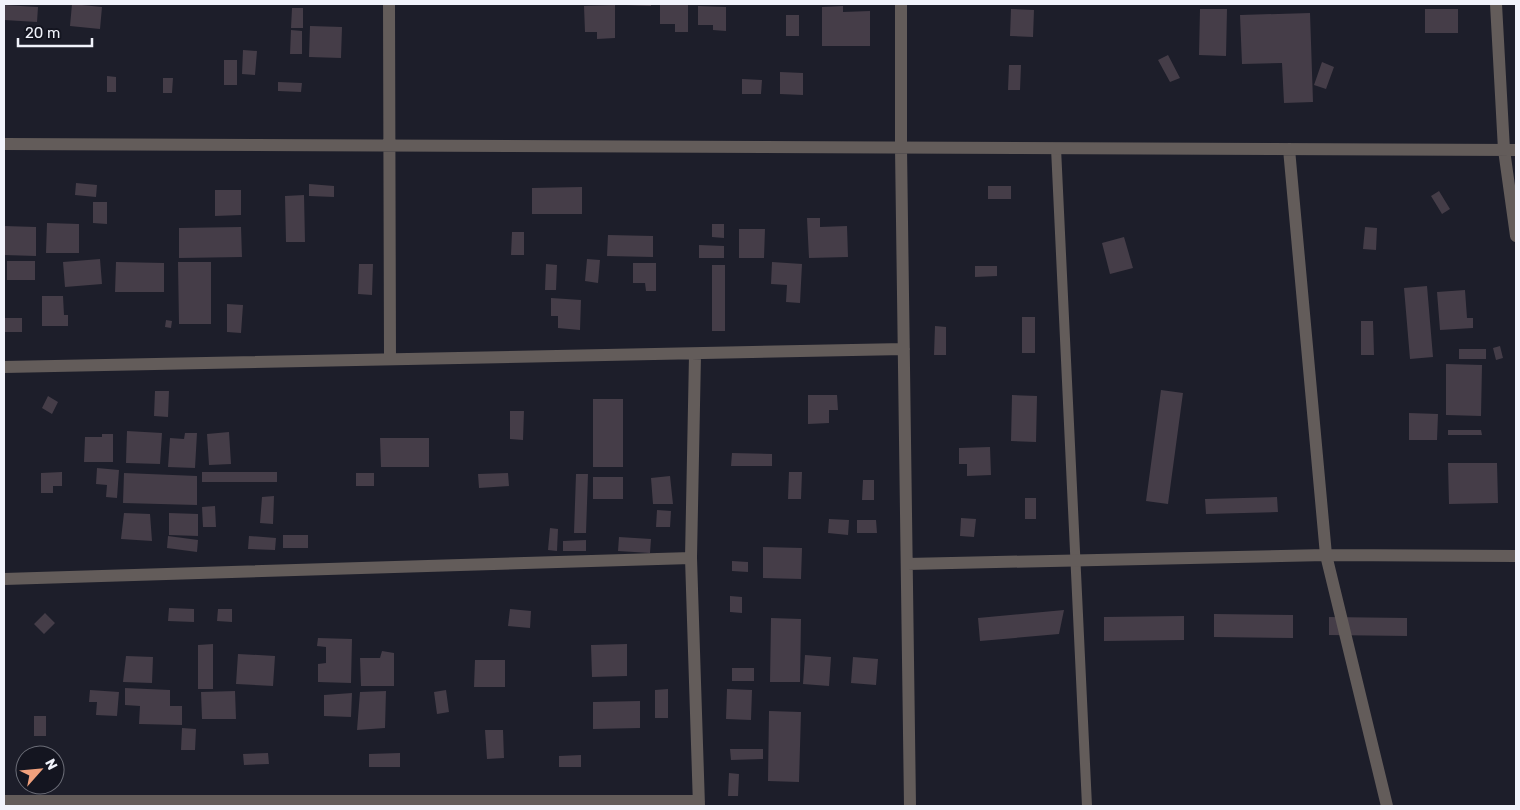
<svg xmlns="http://www.w3.org/2000/svg" width="1520" height="810" viewBox="0 0 1520 810" font-family="Rubik,sans-serif">
<style>
.building{fill:#453d48}
.lines{fill:none;stroke-linecap:round;stroke-linejoin:round}
.lane{stroke:#635c5a;stroke-width:10}
.street{stroke:#635c5a;stroke-width:12}
</style>
<rect width="100%" height="100%" fill="#1d1e2a"/>
<path class="building" d="M72 4 102 7 100 29 70 26Z
M626 4H651V6L626 5Z
M4 5 38 7 37 22 4 20Z
M615 5V38L597 39V32H585L584 6Z
M660 5H688V32H675V24H660Z
M698 6 726 7V31L713 30V25H698Z
M843 6V12L870 11V46H822V7Z
M292 8H303V28H291Z
M1011 9 1034 10 1033 37 1010 36Z
M1200 9H1227L1226 56 1199 55Z
M1425 9H1458V33H1425Z
M1310 13 1313 102 1284 103 1282 63 1242 64 1240 15Z
M786 15H799V36H786Z
M310 26 342 27 341 58 309 57Z
M291 30 302 31V54H290Z
M243 50 257 51 255 75 242 74Z
M1168 55 1180 78 1170 82 1158 60Z
M224 60H237V85H224Z
M1322 62 1334 67 1326 89 1314 85Z
M1009 65H1021L1020 90H1008Z
M780 72 803 73V95L780 94Z
M107 76 116 77V92H107Z
M163 78H173L172 93H163Z
M742 79 762 80 761 94H742Z
M278 82 302 83 301 92 278 91Z
M76 183 97 185 96 197 75 195Z
M309 184 334 186V197L309 196Z
M988 186H1011V199H988Z
M582 187V214H532V188Z
M215 190H241V215L215 216Z
M1439 191 1450 209 1442 214 1431 196Z
M304 195 305 242H286L285 196Z
M93 202H107V224L93 223Z
M807 218H820V227L847 226 848 257 809 258Z
M47 223 79 224V253H46Z
M712 224H724V238L712 237Z
M4 226 36 227V256L4 255Z
M241 227 242 257 179 258V228Z
M1365 227 1377 228 1376 250 1363 249Z
M739 229H765L764 258H739Z
M512 232H524V255H511Z
M608 235 653 236V257L607 256Z
M1124 237 1133 268 1110 274 1102 243Z
M699 245 724 246V258H699Z
M100 259 102 284 65 287 63 262Z
M587 259 600 260 598 283 585 281Z
M7 261H35V280H7Z
M116 262 164 263V292H115Z
M178 262H211V324H179Z
M772 262 802 264 800 303 786 302 787 285 771 284Z
M633 263H656V291H646L645 283H633Z
M359 264H373L372 295 358 294Z
M546 264 557 265 556 290H545Z
M712 265H725V331H712Z
M975 266H997V276L975 277Z
M1427 286 1433 357 1410 359 1404 288Z
M1465 290 1467 318H1473V328L1440 330 1437 292Z
M42 296H63L64 315H68V326H42Z
M551 298 581 300 580 330 558 328V316H551Z
M227 304 243 305 241 333 227 332Z
M1022 317H1035V353H1022Z
M4 318H22V332H4Z
M166 320 172 321 171 328 165 327Z
M1361 321H1373L1374 355H1361Z
M935 326 946 327V355H934Z
M1500 346 1503 358 1496 360 1493 348Z
M1459 349H1486V359H1459Z
M1446 364 1482 365 1481 416 1446 415Z
M1161 390 1183 393 1168 504 1146 501Z
M155 391H169L168 417 154 416Z
M808 395H837L838 410H829V423L808 424Z
M1012 395 1037 396 1036 442 1011 441Z
M48 396 58 402 52 414 42 408Z
M593 399H623V467H593Z
M510 411H524L523 440 510 439Z
M1409 413 1438 414 1437 440H1409Z
M1448 430H1481L1482 435H1448Z
M127 431 162 433 160 464 126 463Z
M229 432 231 464 209 465 207 434Z
M185 433H197L195 468 168 467 170 438 184 439Z
M102 434H113V462H84L85 437H102Z
M380 438H429V467H381Z
M990 447 991 475 967 476V464H959V448Z
M732 453 772 454V466H731Z
M1448 463H1497L1498 503 1449 504Z
M97 468 119 470 117 498 106 497 107 485 96 484Z
M62 472V486H53V493H41V473Z
M202 472H277V482H202Z
M789 472H802L801 499H788Z
M124 473 197 476V505L123 503Z
M356 473H374V486H356Z
M508 473 509 486 479 488 478 474Z
M576 474H588L586 533H574Z
M670 476 673 504H653L651 478Z
M593 477H623V499H593Z
M863 480H874V500H862Z
M274 496 273 524 260 523 262 497Z
M1277 497 1278 512 1206 514 1205 499Z
M1025 498H1036V519H1025Z
M215 506 216 527H203L202 507Z
M657 510 671 511 670 527H656Z
M124 513 150 514 152 541 121 539Z
M169 513 198 514V536L169 535Z
M961 518 976 519 974 537 960 536Z
M829 519 849 520 848 535 828 533Z
M857 520H876L877 533H857Z
M550 528 558 529 557 551 548 550Z
M283 535H308V548H283Z
M168 536 198 540 197 552 167 548Z
M249 536 276 538 275 550 248 549Z
M619 537 651 539 650 553 618 551Z
M586 540V551H563V541Z
M763 547 802 548 801 579 763 578Z
M732 561 748 562V572L732 571Z
M730 596 742 597V613L730 612Z
M169 608 194 609V622L168 621Z
M218 609H232V622L217 621Z
M510 609 531 611 530 628 508 626Z
M1064 610 1059 634 980 641 978 618Z
M45 613 55 623 44 634 34 624Z
M1214 614 1293 615V638L1214 637Z
M1184 616V640L1104 641V617Z
M1329 617 1407 618V636L1329 635Z
M771 618 801 619 800 682H770Z
M318 638 352 639 351 683 318 682V664L326 663V647L317 646Z
M213 644V689H198V645Z
M627 644V676L592 677 591 645Z
M382 651 394 653V686H361L360 658H380Z
M238 654 275 656 273 686 236 684Z
M805 655 831 657 829 686 803 684Z
M126 656 153 657 152 683 123 682Z
M853 657 878 659 876 685 851 683Z
M475 660H505V687H474Z
M732 668H754V681H732Z
M125 688 170 690V706H182V725L139 724 140 706 125 705Z
M668 689V718H655V690Z
M727 689 752 690 751 720 726 719Z
M90 690 119 692 117 716 96 715 97 702H89Z
M446 690 449 712 437 714 434 692Z
M235 691 236 719H202L201 692Z
M386 691 385 728 357 730 360 692Z
M352 693 351 717 324 716V695Z
M640 701V728L593 729V702Z
M769 711 801 712 799 782 768 781Z
M34 716H46V736H34Z
M182 728 196 729 195 750H181Z
M485 730H503L504 758 487 759Z
M730 749H763V759L731 760Z
M268 753 269 764 244 765 243 754Z
M400 753V767H369V754Z
M581 755V767H559V756Z
M729 773 739 774 738 796H728Z"/>
<g class="lines">
<path class="lane" d="M1056 148 1087 806"/>
<path class="street" d="M389 4 390 359
M901 4V148L910 806
M1496 4 1504 150 1516 236
M4 144 1516 150
M1289 149 1326 555 1387 806
M695 355 691 558 699 806
M4 367 904 349
M907 564 1326 555 1516 556
M4 579 691 558
M4 801H699"/>
</g>
<rect width="1520" height="810" fill="none" stroke="#f1f3fb" stroke-width="10"/>
<g transform="translate(40 770) rotate(63)"><circle r="24" fill="#141520" stroke="#6c6e78"/>
<path d="M0-4L9 19L0 12L-9 19Z" fill="#f1a17d"/>
<text y="-8" font-size="14" font-weight="bold" text-anchor="middle" fill="#f1f3fb">N</text>
</g>
<path d="M18 38v8h74v-8" fill="none" stroke="#f1f3fb" stroke-width="2.5"/>
<text x="25" y="38" font-size="15" fill="#f1f3fb" stroke="#141520" stroke-width="4" paint-order="stroke">20 m</text>
</svg>
